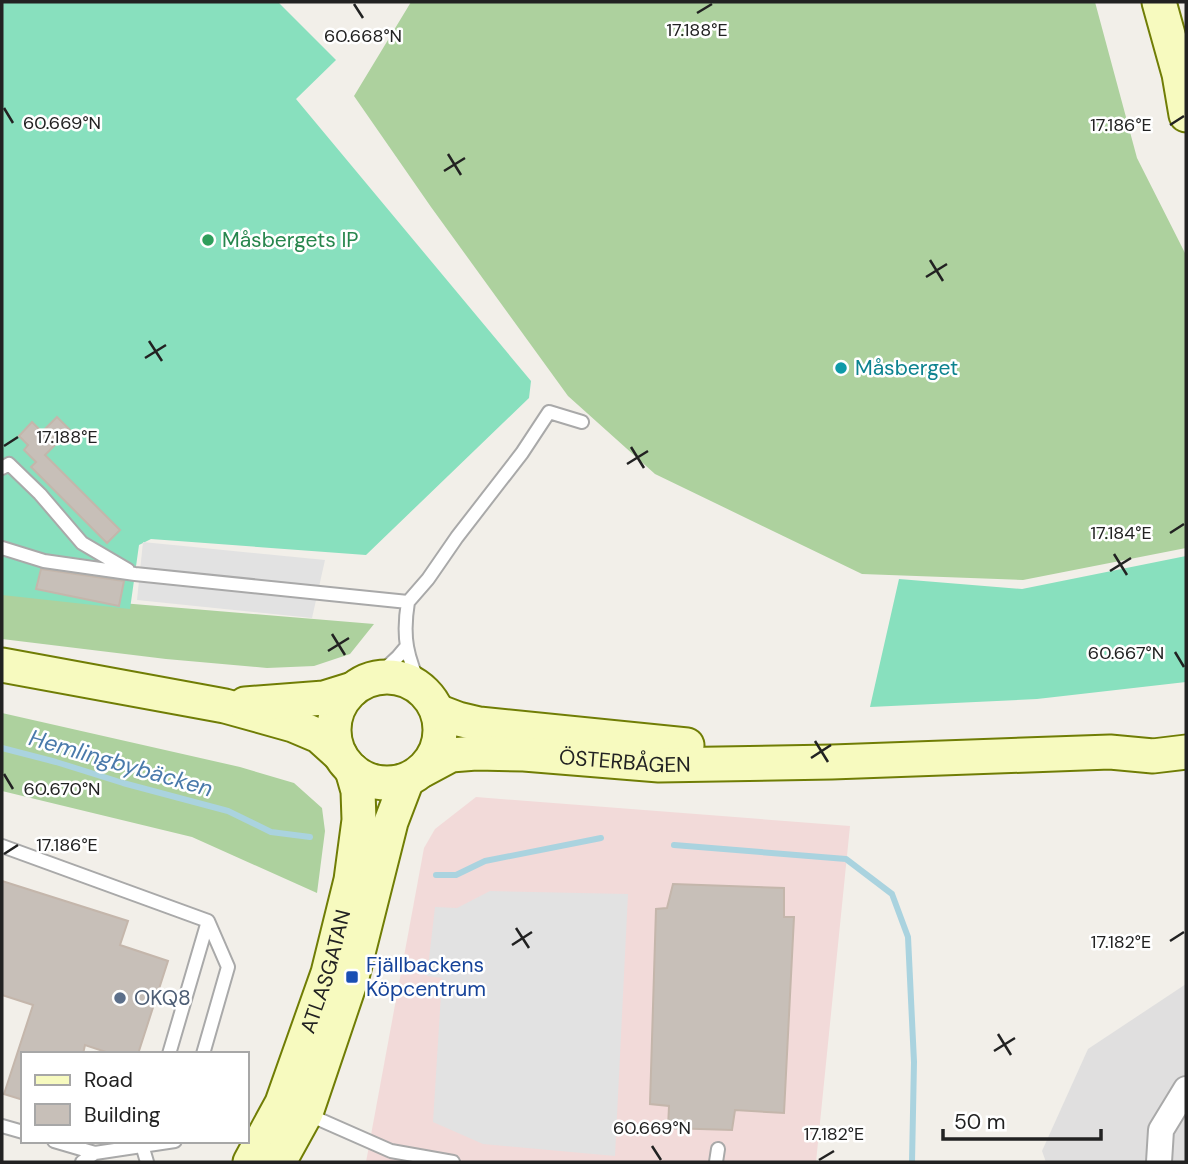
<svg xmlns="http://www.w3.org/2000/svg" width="1188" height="1164" viewBox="0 0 1188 1164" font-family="'DM Sans',sans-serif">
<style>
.residential{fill:#e0dfdf}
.commercial{fill:#f2dad9}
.forest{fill:#add19e}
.pitch{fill:#88e0be}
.parking{fill:#e2e2e2}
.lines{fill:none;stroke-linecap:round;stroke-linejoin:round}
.stream{stroke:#aad3df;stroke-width:6}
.building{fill:#c7bfb8;stroke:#c4b6ab;stroke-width:2}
.lane-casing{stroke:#a9a9a9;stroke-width:16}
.street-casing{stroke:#a9a9a9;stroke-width:28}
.secondary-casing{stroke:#707d05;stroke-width:37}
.lane{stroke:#fff;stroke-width:12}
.street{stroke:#fff;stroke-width:24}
.secondary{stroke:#f7fabf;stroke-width:33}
.ticks{fill:none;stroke:#222;stroke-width:2.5}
.leisure-dot{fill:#2e9e5b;stroke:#fff;stroke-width:2.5}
.culture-dot{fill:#0f9aa8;stroke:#fff;stroke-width:2.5}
.transit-dot{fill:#1a4fb4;stroke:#fff;stroke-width:2.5}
.service-dot{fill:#5c6f8a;stroke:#fff;stroke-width:2.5}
.labels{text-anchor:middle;stroke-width:5;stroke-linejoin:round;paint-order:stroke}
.leisure-label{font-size:21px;fill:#27864d;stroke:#fff;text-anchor:start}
.culture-label{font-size:21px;fill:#0d838f;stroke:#fff;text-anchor:start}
.street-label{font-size:21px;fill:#222;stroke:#fff}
.transit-label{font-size:21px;fill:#164399;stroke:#fff;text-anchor:start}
.service-label{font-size:21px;fill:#4e5e75;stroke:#fff;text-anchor:start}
.water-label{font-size:23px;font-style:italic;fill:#4a7aab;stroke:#fff}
.ticks-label{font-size:18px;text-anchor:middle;fill:#222;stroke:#fff;stroke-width:5;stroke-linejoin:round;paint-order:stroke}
</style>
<rect width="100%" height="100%" fill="#f2efe9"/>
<path class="residential" d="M1186 984V1162H1046L1042 1151 1088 1049Z"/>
<path class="commercial" d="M476 797 850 826 816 1162H366L424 848 435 829Z"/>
<path class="forest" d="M411 2H1095L1137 158 1186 255V548L1023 580 862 574 655 474 568 396 431 207 354 96Z
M2 593 374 624 350 654 314 666 267 668 166 659 2 639Z
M2 713 240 767 294 783 322 808 325 831 317 893 192 837 2 791Z"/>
<path class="pitch" d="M2 2H278L336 60 296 99 531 381 529 398 366 555 151 539 139 545 130 609 2 595Z
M1186 556V682L1037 699 870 707 899 579 1022 589Z"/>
<path class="parking" d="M143 542 325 560 312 618 137 600Z
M490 891 628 894 615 1156 483 1144 433 1122 442 978 427 976 435 907 457 908Z"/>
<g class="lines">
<path class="stream" d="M2 748 56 762 123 783 228 811 271 832 310 837
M674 845 846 859 892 894 908 937 914 1062 912 1162
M436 875H456L485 861 601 838"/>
</g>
<path class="building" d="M57 417 70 430 45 455 120 530 107 543 31 467 36 462 24 450 28 445 19 436 32 422 42 432Z
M41 569 124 581 119 606 36 589Z
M2 881 128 921 120 945 168 961 138 1054H112L85 1045 83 1054H23V1100L4 1094 33 1005 2 995Z
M673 884 784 888V917H794L784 1113 735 1110 732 1130 668 1128 669 1106 650 1104 656 909 667 908Z"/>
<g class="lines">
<g class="lane-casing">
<path id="lane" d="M2 468 9 464 40 494 82 543 128 570
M2 548 44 561 135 574 408 602C402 638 407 657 422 690
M408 602 428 579 457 537 522 453 549 412 582 422
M367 681C382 671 395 662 406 647
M2 846 208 921 169 1054
M203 1054 228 967 208 921
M307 1114 391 1151 453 1162
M2 1126 23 1132
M54 1141 95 1153
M143 1141 142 1145 147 1162
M82 1162 95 1153 175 1141
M716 1162 718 1149"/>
</g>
<g class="street-casing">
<path id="street" d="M1159 1162 1161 1130 1186 1089"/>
</g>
<g class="secondary-casing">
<g id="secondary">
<path d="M1159 2 1179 74 1186 115"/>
<path d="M2 665 225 706 293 725 319 736 340 755"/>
<circle cx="387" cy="730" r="53"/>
<path d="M245 704 324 698 353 689"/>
<path d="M437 711 458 719 479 724 687 745"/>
<path id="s1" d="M423 770 451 755 476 753 524 754 659 765 832 762 1110 752 1153 756 1186 752"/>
<path id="s2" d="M250 1162 282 1103 328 973 351 880 359 820 358 791 352 770"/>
<path d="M279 1162 306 1113 352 977 391 822 407 780"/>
</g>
</g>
<use href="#lane" class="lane"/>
<use href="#street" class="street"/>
<use href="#secondary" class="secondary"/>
</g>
<path class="ticks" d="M354 4 363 18M697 13 712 4M4 108 13 123M1170 125 1184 116M448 154 461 175M444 171 465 158M930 260 943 281M926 277 947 264M149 341 162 361M145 358 166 345M4 446 18 437M631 447 644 468M627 464 648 451M1170 533 1184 524M1114 554 1127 575M1110 571 1131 558M332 634 345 655M328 651 349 638M1175 652 1184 667M815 741 828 762M811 758 831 745M4 774 13 789M4 854 18 845M516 928 529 948M1170 941 1184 932M512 945 532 932M998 1034 1011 1055M994 1051 1015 1038M652 1146 661 1160M819 1160 834 1151"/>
<circle class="leisure-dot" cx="208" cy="240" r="7"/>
<circle class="culture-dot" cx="841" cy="368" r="7"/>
<rect class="transit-dot" x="345" y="970" width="14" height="14" rx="3.5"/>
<circle class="service-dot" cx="120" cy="998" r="7"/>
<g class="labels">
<g class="leisure-label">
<text x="222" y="247">Måsbergets IP</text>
</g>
<g class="culture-label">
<text x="855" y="375">Måsberget</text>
</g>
<g class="street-label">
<text dy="7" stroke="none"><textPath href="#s1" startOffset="206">ÖSTERBÅGEN</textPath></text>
<text dy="7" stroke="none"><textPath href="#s2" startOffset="206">ATLASGATAN</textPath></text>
</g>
<g class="transit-label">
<text x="366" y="972">Fjällbackens<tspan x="366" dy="24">Köpcentrum</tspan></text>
</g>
<g class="service-label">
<text x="134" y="1005">OKQ8</text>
</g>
<g class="water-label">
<text transform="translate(121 763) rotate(16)" y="8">Hemlingbybäcken</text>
</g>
</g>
<g class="ticks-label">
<text x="697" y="36">17.188°E</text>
<text x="363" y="42">60.668°N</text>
<text x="62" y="129">60.669°N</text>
<text x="1121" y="131">17.186°E</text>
<text x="67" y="443">17.188°E</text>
<text x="1121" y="539">17.184°E</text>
<text x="1126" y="659">60.667°N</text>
<text x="62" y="795">60.670°N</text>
<text x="67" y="851">17.186°E</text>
<text x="1121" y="948">17.182°E</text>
<text x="652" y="1134">60.669°N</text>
<text x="834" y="1140">17.182°E</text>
</g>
<rect width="1188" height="1164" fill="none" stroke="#222222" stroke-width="7"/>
<rect x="21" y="1052" width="228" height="91" fill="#ffffff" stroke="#a7a7a7" stroke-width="2"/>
<rect x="35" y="1075" width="35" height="10" fill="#f7fabf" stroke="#a7a7a7" stroke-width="2"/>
<text x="84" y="1087" font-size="21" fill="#222222">Road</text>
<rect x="35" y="1104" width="35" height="21" fill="#c7bfb8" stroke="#a7a7a7" stroke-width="2"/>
<text x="84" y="1122" font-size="21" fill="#222222">Building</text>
<path d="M943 1129v10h158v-10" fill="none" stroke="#222222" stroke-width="3.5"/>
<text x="954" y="1129" font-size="21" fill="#222222" stroke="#ffffff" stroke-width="5" paint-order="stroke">50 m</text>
</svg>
